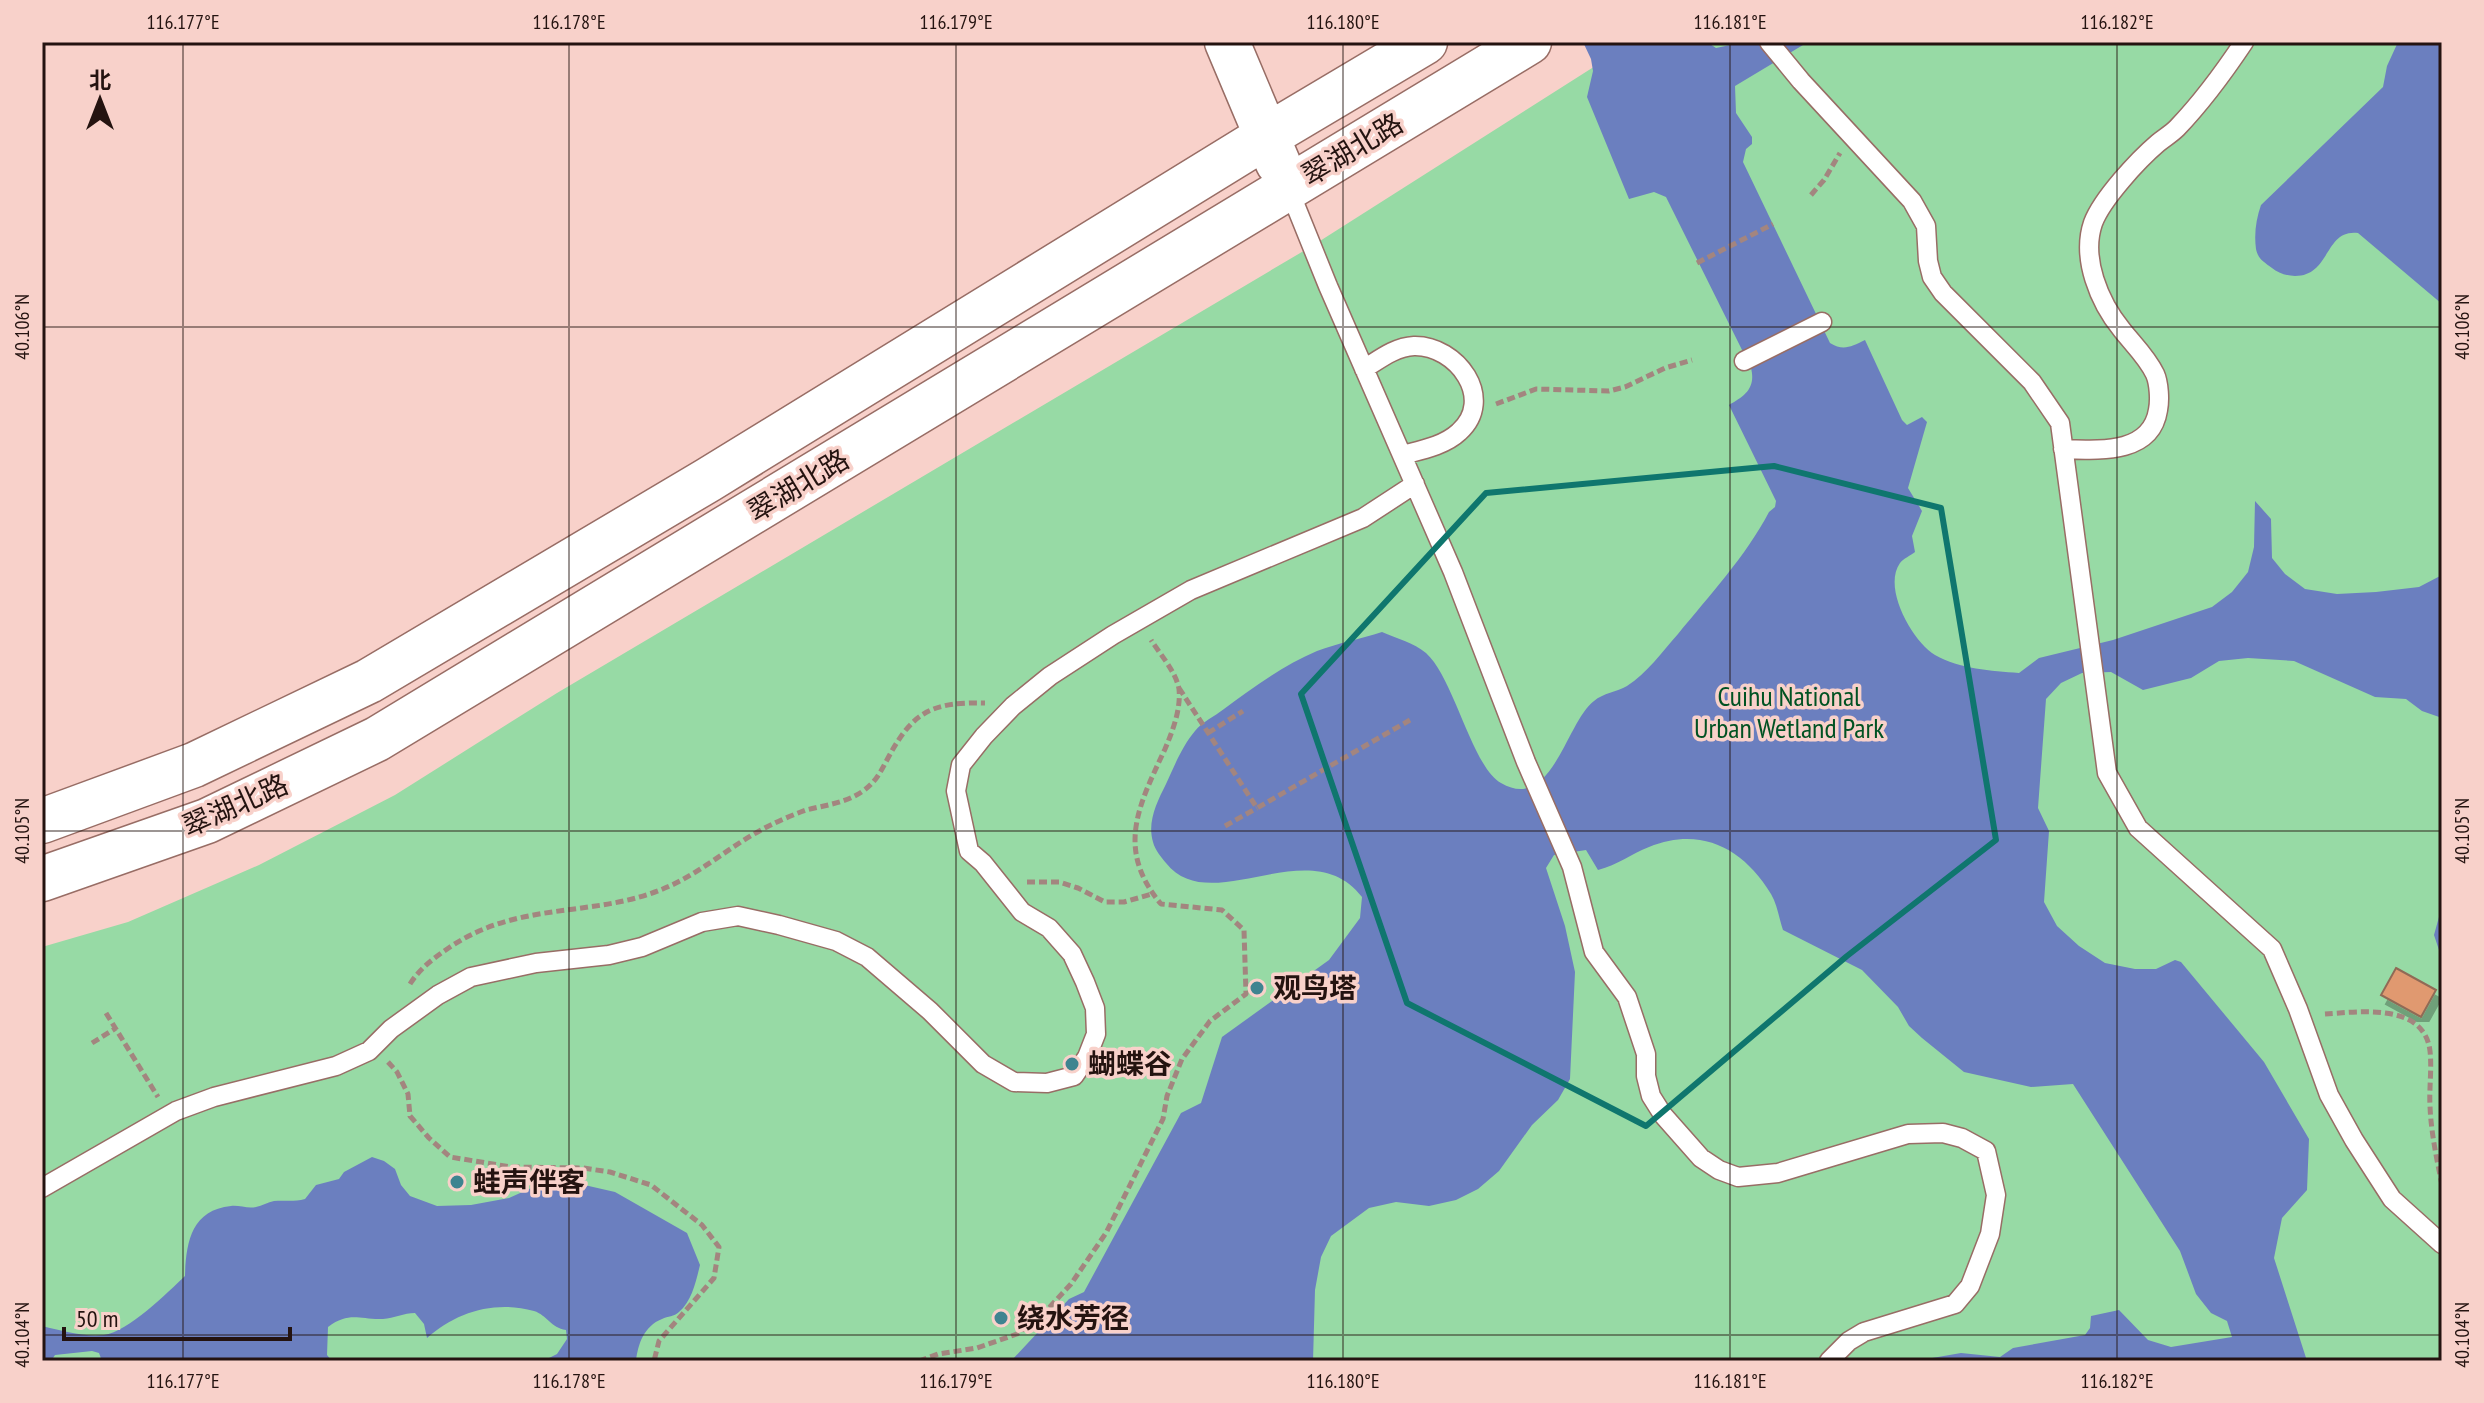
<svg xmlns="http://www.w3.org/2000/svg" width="2484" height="1403" viewBox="0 0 2484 1403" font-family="'PT Sans Narrow','Noto Sans SC',sans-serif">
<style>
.green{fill:#97daa5}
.water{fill:#6b7fbf}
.building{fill:#e09970;stroke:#906b56;stroke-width:2;filter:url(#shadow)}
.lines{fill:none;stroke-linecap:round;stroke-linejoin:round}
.service-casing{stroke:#986d65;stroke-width:21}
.tertiary-casing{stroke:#986d65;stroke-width:47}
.path{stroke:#a3857f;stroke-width:5;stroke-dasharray:8 4;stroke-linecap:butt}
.service{stroke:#fff;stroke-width:18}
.tertiary{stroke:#fff;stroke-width:44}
.marked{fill:none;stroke:#0f766e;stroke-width:6;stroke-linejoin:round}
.ticks{fill:none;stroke:#241310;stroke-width:2;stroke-opacity:0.45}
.poi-dot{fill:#3e8490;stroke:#f8d1ca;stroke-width:3}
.labels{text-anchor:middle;stroke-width:7;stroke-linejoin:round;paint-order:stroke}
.street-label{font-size:28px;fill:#241310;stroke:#f8d1ca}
.park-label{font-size:28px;fill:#005222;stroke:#f8d1ca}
.poi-label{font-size:28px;font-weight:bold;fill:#241310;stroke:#f8d1ca;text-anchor:start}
.neatline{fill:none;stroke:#241310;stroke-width:3}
.ticks-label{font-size:20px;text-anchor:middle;fill:#241310}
</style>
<defs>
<filter id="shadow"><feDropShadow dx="5" dy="9" stdDeviation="0" flood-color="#0004"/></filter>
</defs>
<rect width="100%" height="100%" fill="#f8d1ca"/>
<path class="green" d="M1633 42H2442V1361H42V947L128 922 259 865 395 795 557 693 1312 246Z"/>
<path class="water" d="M1583 42H1707L1716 48 1744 42H1808L1735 86 1736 113 1752 137V144L1746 149 1743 162 1830 343C1843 351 1851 347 1865 340L1902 420 1907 425 1922 417 1927 422 1908 488 1922 511 1912 536 1915 552C1911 555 1903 559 1900 563 1882 588 1913 642 1935 655 1960 669 1991 671 2019 673L2039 658 2113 640 2212 607 2232 592 2248 572 2254 547 2255 501 2271 519 2272 558 2285 574 2305 589 2337 594 2376 592 2419 587 2442 575V718L2422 711 2406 699 2375 697 2294 661 2248 658 2219 661 2191 678 2143 690 2111 672 2082 673 2061 683 2046 699 2038 808 2049 831 2044 902 2057 926 2079 946 2105 963 2135 969H2156L2175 960 2181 962 2264 1062 2309 1139 2307 1190 2282 1218 2274 1258 2307 1361H1915L1961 1353 2000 1357 2013 1348 2085 1335 2090 1328 2091 1316 2119 1310 2148 1340 2171 1347 2232 1337 2227 1321 2211 1313 2196 1294 2180 1251 2073 1084 2031 1087 1964 1072 1922 1038 1909 1026 1898 1007 1862 970 1783 930C1779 918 1777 904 1771 894 1743 848 1701 826 1649 847 1631 854 1618 865 1598 870L1586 850 1554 855 1546 868 1565 926 1575 972 1570 1079 1558 1100 1532 1125 1499 1171 1478 1189 1456 1200 1429 1206 1396 1202 1369 1208 1331 1236 1321 1257 1315 1290 1313 1361H1011L1069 1299 1084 1292 1181 1113 1201 1103 1222 1037 1329 960 1360 918 1362 897C1310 829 1211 920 1166 863 1161 857 1155 850 1153 842 1147 822 1157 802 1166 784 1174 767 1182 746 1195 731 1202 722 1215 716 1224 709 1252 688 1284 665 1317 651 1338 643 1361 639 1382 632 1396 638 1414 643 1426 653 1454 678 1472 767 1501 783 1552 813 1566 722 1594 701 1603 693 1617 692 1627 686 1646 674 1663 651 1678 634 1709 596 1746 556 1769 512L1775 507 1776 501 1729 405C1745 396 1756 388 1751 368L1666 197 1654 192 1629 199 1587 97 1593 71 1591 59Z
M2398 42H2442V304L2358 233C2324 229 2331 276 2295 276 2287 276 2278 273 2272 268 2264 262 2258 259 2256 249 2254 234 2256 219 2261 205L2383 87 2387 66Z
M2442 906V959L2434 935Z
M372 1157 384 1161 395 1169 401 1185 410 1196 437 1206 471 1205 509 1198 547 1181 580 1184 615 1192 687 1233 700 1265C696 1281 692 1301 679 1312 674 1317 668 1316 662 1319 644 1326 638 1344 636 1361H543L557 1354 567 1339 566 1330C551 1328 547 1315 534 1311 495 1300 456 1312 427 1338L424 1324 415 1313C404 1313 394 1318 383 1319 359 1320 350 1311 328 1327L327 1355 332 1361H102L99 1353 92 1351 55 1355 51 1361H42V1326C63 1331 83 1337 104 1335 128 1332 168 1292 185 1276 186 1243 191 1210 231 1206 239 1205 248 1209 256 1207 262 1206 268 1202 274 1201 285 1200 294 1202 305 1199L316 1185 339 1179 344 1172Z"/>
<path class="building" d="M2396 968 2436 990 2421 1017 2381 995Z"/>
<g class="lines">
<g class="service-casing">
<path id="service" d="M1769 42 1801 81 1912 201 1926 226 1928 261 1932 277 1943 293 2032 382 2060 423 2107 773 2138 828 2272 949 2298 1009 2329 1095 2354 1140 2392 1199 2442 1244
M1288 187 1328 286 1453 572 1526 762 1572 867 1594 952 1627 997 1646 1054V1076L1651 1096 1663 1115 1701 1158 1719 1170 1738 1177 1778 1173 1908 1134 1943 1133 1962 1138 1986 1151 1996 1195 1990 1234 1970 1286 1955 1304 1864 1332 1849 1341 1829 1361
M1744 361 1822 322
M1364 369C1380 359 1395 347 1414 346 1457 345 1496 399 1459 432 1444 446 1421 450 1402 455
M2063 449C2098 450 2151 455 2158 410 2160 400 2159 383 2155 374 2147 357 2133 344 2122 330 2099 302 2081 258 2093 223 2102 199 2138 160 2158 143 2164 138 2171 134 2177 128 2202 102 2224 72 2244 42
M42 1188 176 1111 214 1097 336 1066 369 1051 391 1029 438 995 471 977 536 963 609 955 642 947 702 922 738 916 779 925 836 941 867 957 930 1011 983 1064 1014 1082 1047 1083 1074 1076 1087 1057 1096 1034 1095 1008 1085 982 1072 954 1049 928 1022 912 983 863 969 851 956 791 961 765 984 736 1013 706 1050 676 1113 635 1191 590 1363 518 1415 484"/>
</g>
<g class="tertiary-casing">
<path id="tertiary" d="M1227 42 1278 163
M42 821 194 765 369 681 708 480 1267 136 1425 42
M42 879 207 821 377 739 1529 42"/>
</g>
<path class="path" d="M1811 195 1824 180 1840 153
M1697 263 1773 224
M1496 404 1536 389 1609 391 1625 387 1665 368 1692 360
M1179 688 1257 808 1410 720
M1208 733 1243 711
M1225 826 1257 808
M1027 882H1059L1078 888 1105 902H1124L1152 894
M410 984C420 968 434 958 450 947 523 898 600 920 674 884 709 867 738 840 773 824 783 819 795 814 806 810 826 805 846 803 863 791 876 782 881 771 888 758 913 711 932 702 985 703
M106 1013 158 1097
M2325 1014C2359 1012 2424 1002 2430 1051 2432 1069 2429 1088 2430 1106 2431 1133 2437 1160 2442 1185
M92 1043 116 1028
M388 1062 397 1072 408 1094 410 1116 429 1138 450 1157 511 1167 583 1168 610 1172 651 1185 702 1225 719 1247 714 1278 659 1341 654 1361
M919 1361 938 1354 977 1348 1017 1334 1047 1310 1071 1284 1106 1233 1163 1119 1167 1096 1182 1059 1210 1021 1246 994 1244 930 1222 910 1161 904C1115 849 1139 805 1165 749 1173 730 1181 709 1179 689 1176 672 1160 654 1151 640"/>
<use href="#service" class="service"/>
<use href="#tertiary" class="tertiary"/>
</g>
<path class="marked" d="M1774 466 1941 508 1996 840 1847 956 1646 1126 1407 1003 1301 694 1486 493Z"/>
<path class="ticks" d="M183 42V1361M569 42V1361M956 42V1361M1343 42V1361M1730 42V1361M2117 42V1361M42 327H2442M42 831H2442M42 1335H2442"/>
<g class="poi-dot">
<circle cx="1257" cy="988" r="8"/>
<circle cx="1072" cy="1064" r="8"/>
<circle cx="457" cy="1182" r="8"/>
<circle cx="1001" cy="1318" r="8"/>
</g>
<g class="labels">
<g class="street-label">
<text transform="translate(1352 149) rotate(-31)" y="10">翠湖北路</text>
<text transform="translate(798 485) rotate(-31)" y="10">翠湖北路</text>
<text transform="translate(235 805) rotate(-24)" y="10">翠湖北路</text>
</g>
<g class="park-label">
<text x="1789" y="706">Cuihu National<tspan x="1789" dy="32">Urban Wetland Park</tspan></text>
</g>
<g class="poi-label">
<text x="1273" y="998">观鸟塔</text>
<text x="1088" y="1074">蝴蝶谷</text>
<text x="473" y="1192">蛙声伴客</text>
<text x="1017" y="1328">绕水芳径</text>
</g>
</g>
<rect width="2484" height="1403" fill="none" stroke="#f8d1ca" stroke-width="88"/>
<g transform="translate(100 100)" stroke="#f8d1ca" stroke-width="6" paint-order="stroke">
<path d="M0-6L14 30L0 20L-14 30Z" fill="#241310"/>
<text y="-12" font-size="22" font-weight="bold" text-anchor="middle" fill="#241310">北</text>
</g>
<path d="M64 1327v12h226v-12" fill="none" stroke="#241310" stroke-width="4"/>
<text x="76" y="1327" font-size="24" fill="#241310" stroke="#f8d1ca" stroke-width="6" paint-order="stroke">50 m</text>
<rect x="44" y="44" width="2396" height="1315" class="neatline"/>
<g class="ticks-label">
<text x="183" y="29">116.177°E</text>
<text x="569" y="29">116.178°E</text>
<text x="956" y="29">116.179°E</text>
<text x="1343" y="29">116.180°E</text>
<text x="1730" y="29">116.181°E</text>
<text x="2117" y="29">116.182°E</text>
<text transform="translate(22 327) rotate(-90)" y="7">40.106°N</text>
<text transform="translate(2462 327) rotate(-90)" y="7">40.106°N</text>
<text transform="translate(22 831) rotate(-90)" y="7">40.105°N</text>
<text transform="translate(2462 831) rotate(-90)" y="7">40.105°N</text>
<text transform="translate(22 1335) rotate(-90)" y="7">40.104°N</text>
<text transform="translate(2462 1335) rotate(-90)" y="7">40.104°N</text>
<text x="183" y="1388">116.177°E</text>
<text x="569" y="1388">116.178°E</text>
<text x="956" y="1388">116.179°E</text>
<text x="1343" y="1388">116.180°E</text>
<text x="1730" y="1388">116.181°E</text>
<text x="2117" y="1388">116.182°E</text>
</g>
</svg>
